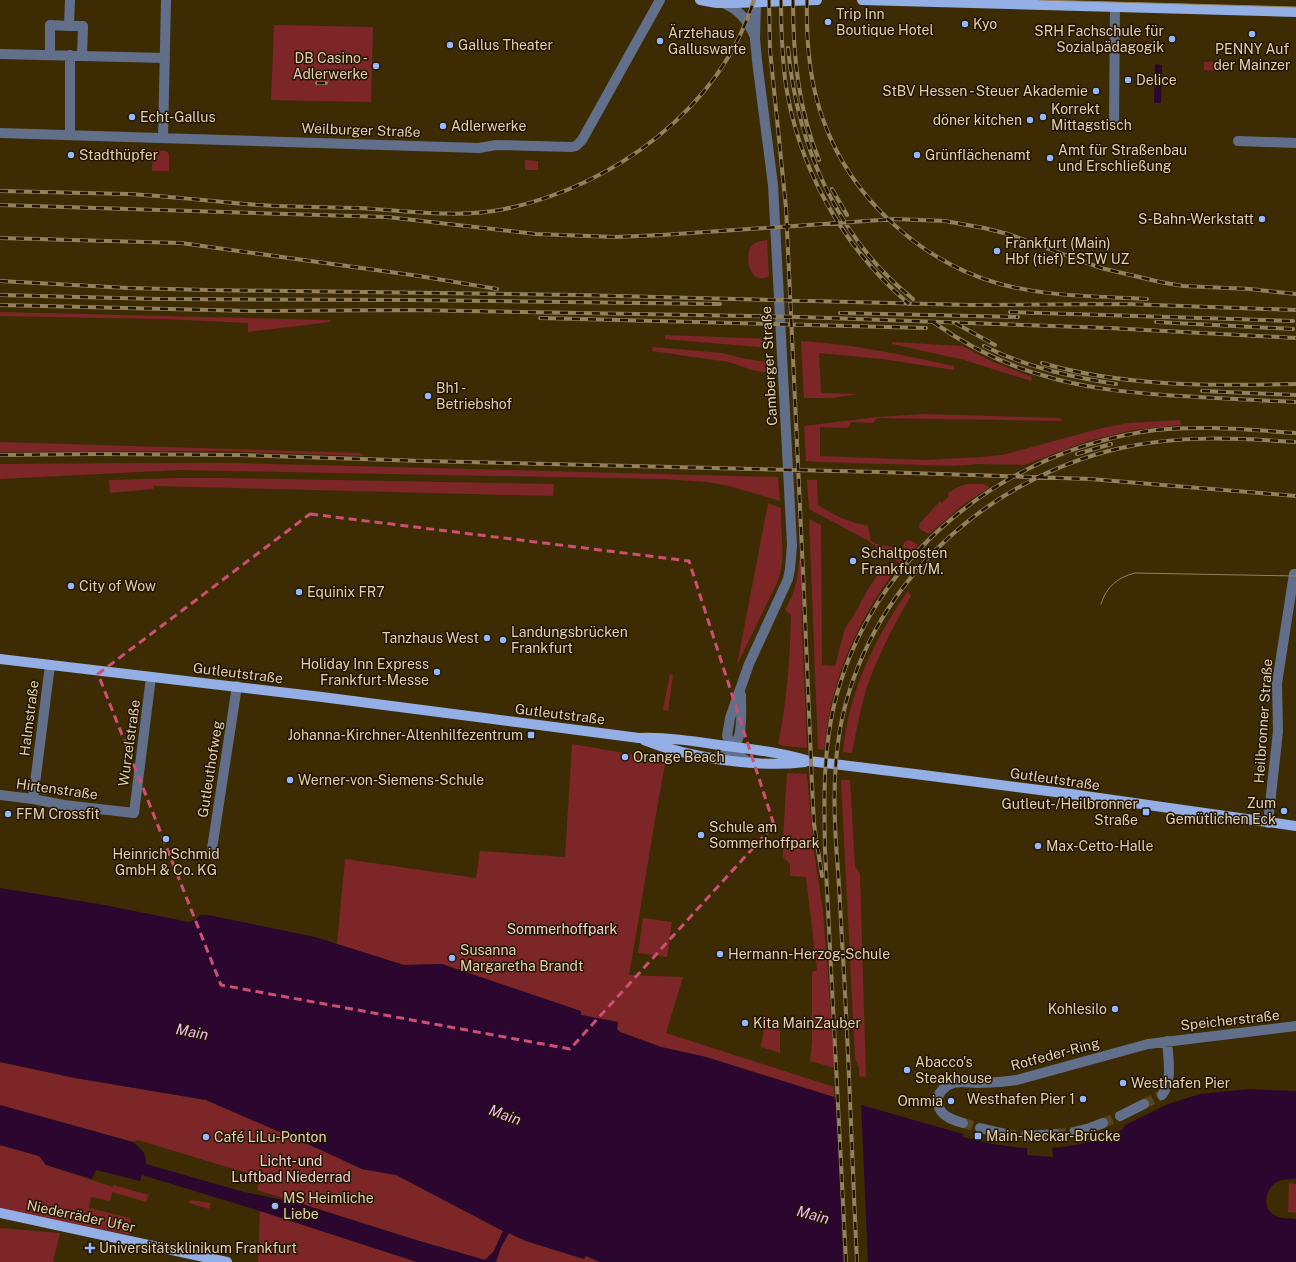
<svg xmlns="http://www.w3.org/2000/svg" width="1296" height="1262" viewBox="0 0 1296 1262" font-family="'Public Sans',sans-serif">
<style>
.green{fill:#7c2627}
.water{fill:#2b072f}
.pier{fill:#3d2c03}
.lines{fill:none;stroke-linecap:round;stroke-linejoin:round}
.minor-tunnel{stroke:#56451d;stroke-width:10;stroke-dasharray:10 5;stroke-linecap:butt}
.minor{stroke:#626f8a;stroke-width:10}
.major{stroke:#93afe5;stroke-width:10}
.tram{stroke:#92815c;stroke-width:1}
.rail-casing{stroke:#92815c;stroke-width:4}
.rail{stroke:#221400;stroke-width:2.5;stroke-dasharray:8;stroke-linecap:butt}
.marked{fill:none;stroke:#cc5074;stroke-width:3;stroke-dasharray:8 5;stroke-linejoin:round}
.poi-dot{fill:#94b7fd;stroke:#221400;stroke-width:1.5}
.labels{text-anchor:middle;stroke-width:3;stroke-linejoin:round;paint-order:stroke}
.poi-label{font-size:14px;fill:#e3d1af;stroke:#221400;text-anchor:start}
.street-label{font-size:14px;fill:#e3d1af;stroke:#221400}
.park-label{font-size:14px;fill:#f1d4d1;stroke:#221400}
.water-label{font-size:15px;font-style:italic;fill:#f2baf7;stroke:#221400}
</style>
<rect width="100%" height="100%" fill="#3d2c03"/>
<path class="green" d="M274 25 373 27 371 102 271 100Z
M1204 62H1222V71L1204 70Z
M153 150 166 151 169 154V171H152Z
M525 160 538 161V170H525Z
M767 240 769 276C748 288 742 250 755 243 758 241 763 241 767 240Z
M0 312 330 320V322L248 332V323L164 319 0 316Z
M665 335 771 339 772 347 770 348 665 339Z
M801 341C853 344 903 355 954 366V370L882 359 819 353 821 393 859 394 832 398H804Z
M892 342 962 346 993 362 1032 377 1031 381 964 360 892 344Z
M653 347 722 353 742 358 771 363 773 365 774 374 752 370 729 362 652 351Z
M926 414 1059 418 1063 421 877 418 873 423 851 422 848 428 820 427V456L924 460 981 457 1002 455 1021 450 1102 428 1128 423 1180 420 1181 425 1133 430 1088 441 1024 465 977 464 954 466 820 462 806 461 804 426 877 417Z
M0 442 360 453 365 456 219 451 0 452Z
M141 463H238L778 477 780 501 729 486 707 482 663 479 180 470 0 479V464Z
M178 478H222L554 484 553 496 154 486 153 489 110 493 109 480Z
M807 480H817L818 505C837 517 846 521 868 526L870 536V540L876 544 903 549 904 542 910 540 918 545 901 564 867 540 809 509Z
M966 484H983L990 487 964 504 929 534 921 530 919 527 920 523 940 501 942 503 949 496 948 493 956 488Z
M768 503 781 508C780 534 787 559 777 583L737 665Z
M809 519 821 525 822 665 835 666 845 628 853 617 869 587 885 565 894 572C863 613 841 660 830 710 827 723 826 737 824 750L818 749Z
M801 559 802 631 807 748 784 746 778 744C787 701 790 658 791 615L785 610C795 592 798 580 799 560Z
M908 591 911 596C893 626 877 657 866 690 860 711 856 732 852 753L843 752C848 694 874 639 908 591Z
M670 674 673 675 668 711 663 710Z
M572 744 666 760C652 831 642 903 629 975L683 977 666 1033 834 1087V1097L706 1057 661 1047 620 1032 617 1029 618 1022 581 1015V1012L442 964 404 965 337 944 345 859 476 878 480 851 565 857Z
M787 773 807 774 814 852 823 911 835 1068 810 1061 812 1042V972L817 970 806 877 790 876V864L783 857V838Z
M841 780H850L855 866 860 874 866 1077 859 1076V1068L855 1058Z
M643 918 672 922 667 957 638 953Z
M766 1016 780 1021V1053L761 1047Z
M0 1062 75 1078 206 1100 321 1150 362 1169 396 1175 503 1231 494 1251 485 1260 416 1240 257 1190 260 1177 138 1140 133 1142 0 1105Z
M0 1145 39 1156 46 1165 113 1187V1185L149 1195 146 1202 112 1192 110 1201 91 1197 89 1208 130 1218 132 1230 131 1235 0 1209Z
M1289 1183 1296 1184V1213L1288 1212Z
M190 1200 211 1203 209 1209 189 1203Z
M260 1211 417 1262H258Z
M0 1228 60 1233 53 1262H0Z
M508 1233 526 1241 584 1259 586 1256 600 1262H496L501 1247Z"/>
<path class="water" d="M1155 64 1162 65 1161 103H1154Z
M0 888 99 904 189 922 195 920 200 915H208L315 937 404 965 442 964 581 1011V1015L618 1022 617 1029 620 1032 661 1047 706 1057 837 1098 963 1134V1137C984 1143 1005 1147 1027 1148V1155L1053 1157 1052 1148 1076 1145 1100 1139 1122 1130 1125 1125 1168 1104 1200 1094 1248 1089 1296 1091V1179C1289 1179 1281 1179 1275 1183 1265 1191 1262 1208 1274 1215 1281 1219 1289 1218 1296 1219V1262H600L586 1256 584 1259 526 1241 509 1233 501 1247 496 1262H417L260 1211 142 1175 140 1181 96 1170 92 1179 46 1165 39 1156 0 1145V1105L133 1142C141 1148 147 1154 146 1164L244 1192 302 1204 416 1240 485 1260 494 1251 503 1231 396 1175 362 1169 321 1150 206 1100 75 1078 0 1062Z"/>
<path class="pier" d="M837 1096 861 1103 868 1262H843Z"/>
<g class="lines">
<path class="minor-tunnel" d="M1144 1104 1162 1095
M963 1123 980 1128
M1103 1123 1120 1116
M1006 1134 1026 1136
M1056 1134 1074 1132"/>
<path class="minor" d="M723 3C738 9 748 20 754 35
M69 26H83L82 56
M0 54 165 58
M50 55V25L69 26 70 0
M1114 124 1115 7
M0 133 479 148 496 145 572 147 576 146 582 140 660 0
M70 135V55
M163 138 166 0
M1238 141 1296 143
M715 758C746 751 741 720 741 695
M750 763 738 755 727 736 730 718 749 664 788 579 790 569 792 545 773 185 757 61 755 39 756 3 755 0
M0 795 33 799 64 805 134 813 151 677
M33 799 50 665
M1268 823 1278 731 1277 683 1294 574H1296
M211 855 237 686
M1162 1095C1173 1081 1168 1058 1167 1041
M1120 1116 1144 1104
M963 1123C953 1120 940 1116 938 1104 936 1094 944 1086 953 1083 960 1081 970 1083 977 1083 991 1083 1004 1082 1017 1080L1148 1044 1296 1026
M980 1128 1006 1134
M1074 1132 1090 1128 1103 1123
M1026 1136 1056 1134"/>
<path class="major" d="M700 0 717 3H736L817 0
M862 0 1296 12
M0 659 322 697 639 738C666 737 693 741 719 745 749 749 780 752 809 761L923 775 1071 794 1296 826
M644 740C689 758 757 768 805 762
M0 1213 227 1262"/>
<path class="tram" d="M1039 0 1296 7
M1101 604C1106 587 1118 577 1135 573L1296 576"/>
<g class="rail-casing">
<path id="rail" d="M769 0 770 50 786 208 804 594 812 785 814 824 822 876
M781 0C781 26 782 52 785 79 797 166 842 247 909 304
M793 0C793 54 798 109 819 160
M807 0C806 42 809 83 824 122 852 199 921 262 1000 284 1048 297 1098 296 1147 299
M788 48C797 144 836 237 913 299
M317 83H326
M832 189 847 215
M0 191C42 192 85 193 127 194 171 196 215 202 259 205 291 207 324 207 356 208 406 210 456 219 505 209 614 186 720 109 754 0
M0 205 387 217 536 234 615 237 662 235 895 219 945 221 984 228 1008 234 1101 268 1160 282 1183 286 1250 289 1296 294
M0 238 181 243 419 276 497 289
M0 281 128 288 208 290 578 295 969 305 1126 304 1296 310
M0 295 158 299 411 300 720 304
M0 305 252 311 411 310 800 317 1109 328 1296 338
M1010 312 1293 321
M840 313 1018 317
M540 318 926 328
M933 322C967 346 1005 365 1045 376 1084 388 1125 392 1165 395 1209 398 1252 400 1296 402
M1156 322 1293 329
M955 323 995 345
M984 346C1026 367 1071 377 1116 384
M1042 363C1124 387 1212 386 1296 384
M1202 391 1296 395
M1077 454 1111 444
M0 455 98 454 238 455 423 461 879 472 1090 479 1296 496
M846 1262 825 850C824 803 823 756 833 710 867 558 1004 449 1156 430 1202 425 1250 430 1296 433
M857 1262C852 1160 849 1058 843 956 841 927 840 899 838 871 834 823 832 776 840 729 866 588 983 479 1121 448 1178 435 1237 438 1296 442"/>
</g>
<use href="#rail" class="rail"/>
</g>
<path class="marked" d="M310 514 689 561 774 825 570 1049 221 985 98 674Z"/>
<g class="poi-dot">
<circle cx="828" cy="22" r="4"/>
<circle cx="965" cy="24" r="4"/>
<circle cx="1252" cy="34" r="4"/>
<circle cx="1172" cy="39" r="4"/>
<circle cx="660" cy="41" r="4"/>
<circle cx="450" cy="45" r="4"/>
<circle cx="376" cy="66" r="4"/>
<circle cx="1128" cy="80" r="4"/>
<circle cx="1096" cy="91" r="4"/>
<circle cx="132" cy="117" r="4"/>
<circle cx="1043" cy="117" r="4"/>
<circle cx="1030" cy="120" r="4"/>
<circle cx="443" cy="126" r="4"/>
<circle cx="71" cy="155" r="4"/>
<circle cx="917" cy="155" r="4"/>
<circle cx="1050" cy="158" r="4"/>
<circle cx="1262" cy="219" r="4"/>
<circle cx="997" cy="251" r="4"/>
<circle cx="428" cy="396" r="4"/>
<circle cx="853" cy="561" r="4"/>
<circle cx="71" cy="586" r="4"/>
<circle cx="299" cy="592" r="4"/>
<circle cx="487" cy="638" r="4"/>
<circle cx="503" cy="640" r="4"/>
<circle cx="437" cy="672" r="4"/>
<rect x="527" y="731" width="8" height="8" rx="2"/>
<circle cx="625" cy="757" r="4"/>
<circle cx="290" cy="780" r="4"/>
<circle cx="1284" cy="811" r="4"/>
<rect x="1142" y="808" width="8" height="8" rx="2"/>
<circle cx="8" cy="814" r="4"/>
<circle cx="701" cy="835" r="4"/>
<circle cx="166" cy="839" r="4"/>
<circle cx="1038" cy="846" r="4"/>
<circle cx="720" cy="954" r="4"/>
<circle cx="452" cy="958" r="4"/>
<circle cx="1115" cy="1009" r="4"/>
<circle cx="745" cy="1023" r="4"/>
<circle cx="907" cy="1070" r="4"/>
<circle cx="1123" cy="1083" r="4"/>
<circle cx="1083" cy="1099" r="4"/>
<circle cx="951" cy="1101" r="4"/>
<rect x="974" y="1132" width="8" height="8" rx="2"/>
<circle cx="206" cy="1137" r="4"/>
<circle cx="275" cy="1206" r="4"/>
<path d="M88 1242h4v4h4v4h-4v4h-4v-4h-4v-4h4z"/>
</g>
<g class="labels">
<g class="poi-label">
<text x="836" y="19">Trip Inn<tspan x="836" dy="16">Boutique Hotel</tspan></text>
<text x="973" y="29">Kyo</text>
<text x="1164" y="36" text-anchor="end">SRH Fachschule für<tspan x="1164" dy="16">Sozialpädagogik</tspan></text>
<text x="668" y="38">Ärztehaus<tspan x="668" dy="16">Galluswarte</tspan></text>
<text x="458" y="50">Gallus Theater</text>
<text x="1252" y="54" text-anchor="middle">PENNY Auf<tspan x="1252" dy="16">der Mainzer</tspan></text>
<text x="368" y="63" text-anchor="end">DB Casino -<tspan x="368" dy="16">Adlerwerke</tspan></text>
<text x="1136" y="85">Delice</text>
<text x="1088" y="96" text-anchor="end">StBV Hessen - Steuer Akademie</text>
<text x="1051" y="114">Korrekt<tspan x="1051" dy="16">Mittagstisch</tspan></text>
<text x="140" y="122">Echt-Gallus</text>
<text x="1022" y="125" text-anchor="end">döner kitchen</text>
<text x="451" y="131">Adlerwerke</text>
<text x="1058" y="155">Amt für Straßenbau<tspan x="1058" dy="16">und Erschließung</tspan></text>
<text x="79" y="160">Stadthüpfer</text>
<text x="925" y="160">Grünflächenamt</text>
<text x="1254" y="224" text-anchor="end">S-Bahn-Werkstatt</text>
<text x="1005" y="248">Frankfurt (Main)<tspan x="1005" dy="16">Hbf (tief) ESTW UZ</tspan></text>
<text x="436" y="393">Bh1 -<tspan x="436" dy="16">Betriebshof</tspan></text>
<text x="861" y="558">Schaltposten<tspan x="861" dy="16">Frankfurt/M.</tspan></text>
<text x="79" y="591">City of Wow</text>
<text x="307" y="597">Equinix FR7</text>
<text x="511" y="637">Landungsbrücken<tspan x="511" dy="16">Frankfurt</tspan></text>
<text x="479" y="643" text-anchor="end">Tanzhaus West</text>
<text x="429" y="669" text-anchor="end">Holiday Inn Express<tspan x="429" dy="16">Frankfurt-Messe</tspan></text>
<text x="523" y="740" text-anchor="end">Johanna-Kirchner-Altenhilfezentrum</text>
<text x="633" y="762">Orange Beach</text>
<text x="298" y="785">Werner-von-Siemens-Schule</text>
<text x="1276" y="808" text-anchor="end">Zum<tspan x="1276" dy="16">Gemütlichen Eck</tspan></text>
<text x="1138" y="809" text-anchor="end">Gutleut-/Heilbronner<tspan x="1138" dy="16">Straße</tspan></text>
<text x="16" y="819">FFM Crossfit</text>
<text x="709" y="832">Schule am<tspan x="709" dy="16">Sommerhoffpark</tspan></text>
<text x="1046" y="851">Max-Cetto-Halle</text>
<text x="166" y="859" text-anchor="middle">Heinrich Schmid<tspan x="166" dy="16">GmbH &amp; Co. KG</tspan></text>
<text x="460" y="955">Susanna<tspan x="460" dy="16">Margaretha Brandt</tspan></text>
<text x="728" y="959">Hermann-Herzog-Schule</text>
<text x="1107" y="1014" text-anchor="end">Kohlesilo</text>
<text x="753" y="1028">Kita MainZauber</text>
<text x="915" y="1067">Abacco's<tspan x="915" dy="16">Steakhouse</tspan></text>
<text x="1131" y="1088">Westhafen Pier</text>
<text x="1075" y="1104" text-anchor="end">Westhafen Pier 1</text>
<text x="943" y="1106" text-anchor="end">Ommia</text>
<text x="986" y="1141">Main-Neckar-Brücke</text>
<text x="214" y="1142">Café LiLu-Ponton</text>
<text x="283" y="1203">MS Heimliche<tspan x="283" dy="16">Liebe</tspan></text>
<text x="99" y="1253">Universitätsklinikum Frankfurt</text>
</g>
<g class="street-label">
<text transform="translate(361 130) rotate(2)" y="5">Weilburger Straße</text>
<text transform="translate(769 366) rotate(-93)" y="5">Camberger Straße</text>
<text transform="translate(238 673) rotate(7)" y="5">Gutleutstraße</text>
<text transform="translate(560 714) rotate(7)" y="5">Gutleutstraße</text>
<text transform="translate(29 718) rotate(-83)" y="5">Halmstraße</text>
<text transform="translate(1263 721) rotate(-86)" y="5">Heilbronner Straße</text>
<text transform="translate(129 743) rotate(-82)" y="5">Wurzelstraße</text>
<text transform="translate(210 769) rotate(-81)" y="5">Gutleuthofweg</text>
<text transform="translate(1055 779) rotate(8)" y="5">Gutleutstraße</text>
<text transform="translate(57 789) rotate(8)" y="5">Hirtenstraße</text>
<text transform="translate(1230 1020) rotate(-6)" y="5">Speicherstraße</text>
<text transform="translate(1055 1054) rotate(-15)" y="5">Rotfeder-Ring</text>
<text transform="translate(81 1216) rotate(12)" y="5">Niederräder Ufer</text>
</g>
<g class="park-label">
<text x="562" y="934">Sommerhoffpark</text>
<text x="291" y="1166">Licht- und<tspan x="291" dy="16">Luftbad Niederrad</tspan></text>
</g>
<g class="water-label">
<text transform="translate(192 1032) rotate(11)" y="5">Main</text>
<text transform="translate(505 1115) rotate(20)" y="5">Main</text>
<text transform="translate(813 1215) rotate(15)" y="5">Main</text>
</g>
</g>
</svg>
